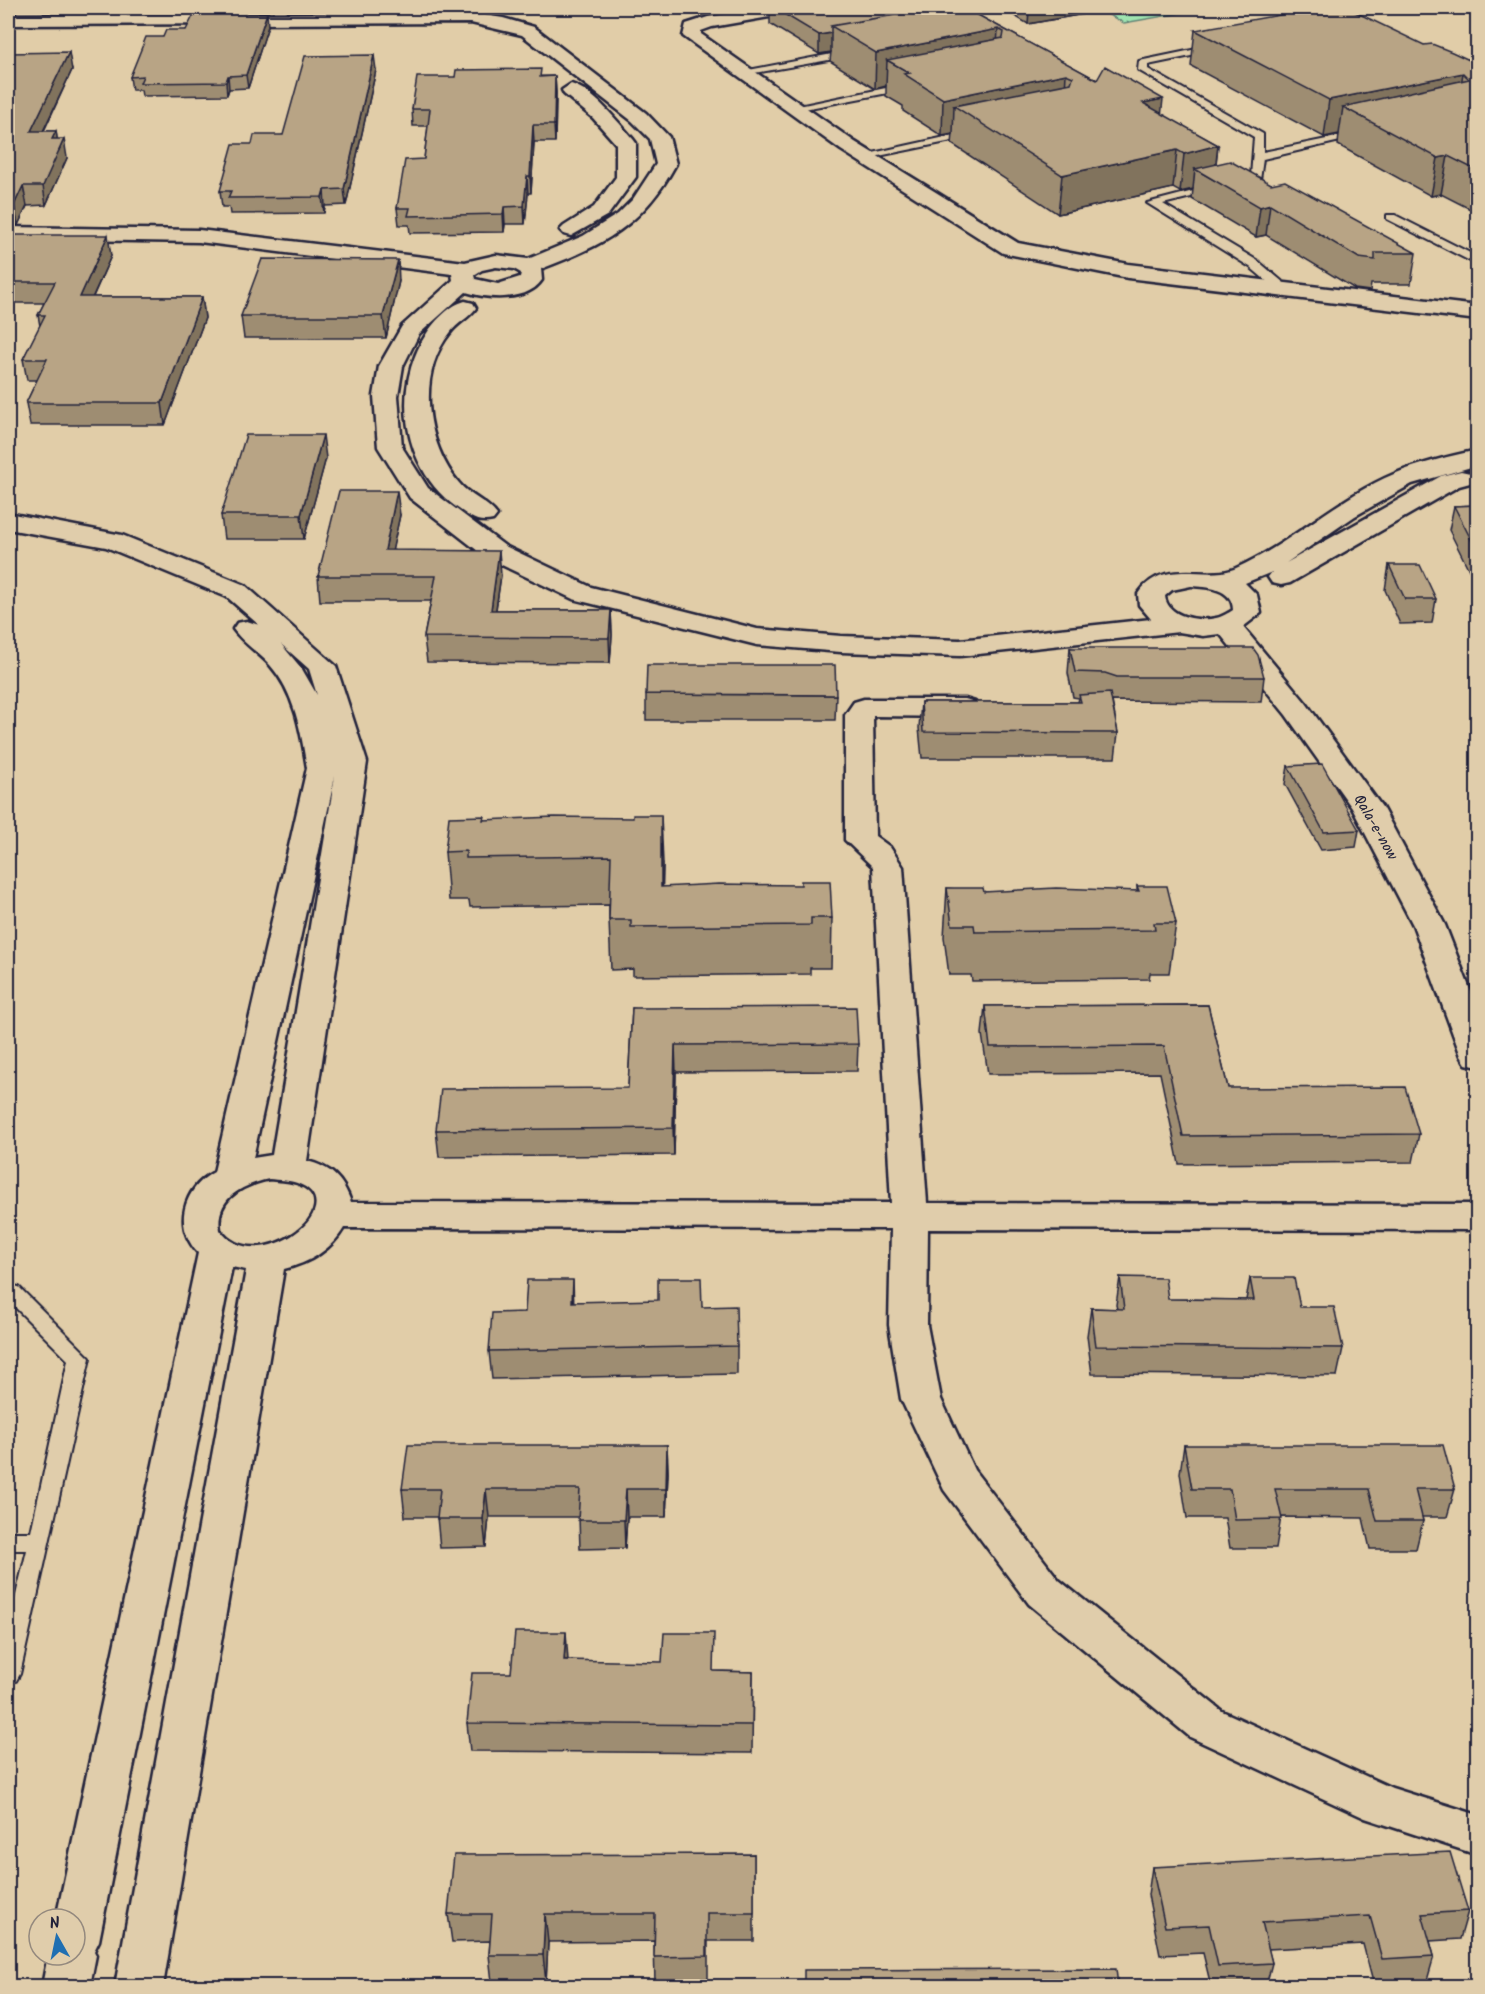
<svg xmlns="http://www.w3.org/2000/svg" width="1485" height="1994" viewBox="0 0 1485 1994" font-family="Kalam,sans-serif">
<style>
.green{fill:#9ee4b0;stroke:#608376;stroke-width:1.5}
.lines{fill:none;stroke-linecap:round;stroke-linejoin:round}
.service-casing{stroke:#22223b;stroke-width:4}
.minor-casing{stroke:#22223b;stroke-width:5}
.service{fill:#e0cdab;fill-rule:evenodd}
.minor{fill:#e0cdab;fill-rule:evenodd}
.wall{fill:#9e8d72;stroke:#22223b;stroke-width:1.5}
.shaded-wall{fill:#81735d;stroke:#22223b;stroke-width:1.5}
.building{fill:#b8a485;stroke:#22223b;stroke-width:1.5}
.labels{text-anchor:middle;stroke-width:5;stroke-linejoin:round;paint-order:stroke}
.street-label{font-size:15px;fill:#22223b;stroke:#e0cdab}
</style>
<rect width="100%" height="100%" fill="#e1cda8"/>
<filter id="ink" filterUnits="userSpaceOnUse"><feTurbulence type="fractalNoise" baseFrequency=".0167" numOctaves="2"/><feDisplacementMap in="SourceGraphic" scale="12" xChannelSelector="R" yChannelSelector="G"/><feConvolveMatrix kernelMatrix="1 2 1 2 8 2 1 2 1" color-interpolation-filters="sRGB"/></filter>
<g filter="url(#ink)">
<path class="green" d="M1096 8H1210L1124 23Z"/>
<g class="lines">
<g class="service-casing">
<path id="service" d="M1216 45 1221 48 1220 50 1148 65V69L1263 134V152L1361 132 1366 135 1263 159 1260 180 1163 204 1258 261 1290 288V294H1282L1250 267 1147 203 1251 176 1254 137 1138 70 1139 61Z
M853 50 857 51V55L743 75 738 72Z
M910 83 915 86 914 88 794 111 789 108Z
M977 130 982 133 981 135 864 159 859 156Z
M1387 215H1395L1478 257V265L1387 219Z
M8 1285 19 1287 90 1358 20 1674 16 1681 8 1684V1628L27 1550H8V1532H31L68 1360 8 1300Z"/>
</g>
<g class="minor-casing">
<path id="minor" d="M764 8H802L793 13 712 27 701 31V34L855 142 1018 243 1128 264 1478 306V320L1128 278 1003 253 841 150 683 36 686 24 708 17Z
M471 13 503 18 534 27 646 113 669 137 676 164C643 225 604 245 541 269L542 280C527 302 488 299 466 292L419 334 403 366 398 396 402 447 428 488 505 546 591 587 757 629 841 636 960 640 1151 619 1139 605 1138 594C1163 557 1205 581 1234 569 1291 544 1337 498 1394 474 1420 463 1450 456 1478 450V465L1412 484 1355 516 1286 563 1441 476 1461 471 1470 473 1473 478 1470 483 1459 486 1290 583 1281 585 1272 583 1268 577 1272 572 1245 583 1257 595 1261 613 1243 627 1306 703 1382 807 1445 925 1478 1010V1067L1466 1064 1461 1056 1413 925 1352 808 1286 715 1220 634 1203 636 1179 632 960 656 841 652 757 645 573 599 487 558 410 498 378 447 374 396 379 366 402 326 453 280 452 274 199 242 8 239V227L199 230 465 262 496 255 528 259 583 236 618 214 633 199 656 164 650 139 632 121 522 35 471 23 8 25V15ZM496 267 514 269 521 273 520 277 498 284 475 279 474 275 482 270ZM1191 586C1207 587 1233 588 1233 610 1228 613 1222 617 1216 618 1199 622 1167 617 1165 596L1172 590Z
M571 84C593 90 618 122 633 139L636 143V177L633 181 608 215 571 236 564 234 560 230 564 226 594 207 616 177V144L593 118 564 94 562 90Z
M465 301 473 303 476 308C469 318 457 323 450 333 416 375 426 443 459 483 469 496 487 501 497 515L493 520C477 524 469 516 456 507 402 468 391 387 427 333 436 320 450 305 465 301Z
M8 513 122 535 245 585 336 666 367 762 307 1161C331 1167 343 1179 351 1202L891 1203 873 867 845 840V715L854 702 864 699H965L975 702 979 708 975 714 965 717 873 716 875 836 890 847 903 867 927 1203 1478 1204V1230L928 1229 927 1325 941 1399 974 1470 1059 1580 1222 1711 1392 1788 1478 1815V1855L1365 1818 1190 1737 1029 1604 944 1490 901 1399 889 1325 891 1229 344 1228C331 1250 309 1263 284 1269L163 1986H115L246 1270 232 1267 99 1941 94 1951 96 1955 90 1986H42L48 1955H75V1919H56L198 1253C173 1226 183 1189 214 1172L307 768C301 732 295 693 270 665 258 652 243 643 233 629L237 623 247 621 259 625 227 597 106 547 8 529ZM281 644 309 669 317 695 302 669ZM335 776 272 1155 253 1158ZM269 1179C278 1180 289 1180 297 1183 357 1205 256 1281 220 1230 215 1198 242 1185 269 1179Z"/>
</g>
<use href="#service" class="service"/>
<use href="#minor" class="minor"/>
</g>
<path class="wall" d="M202 8H274L273 12H203Z
M770 8H965L1097 80 1161 114 1218 145 1216 164 1271 184 1416 253 1411 284H1371L1370 291 1355 289 1266 235 1256 237 1192 199 1193 189 1180 192 1173 188 1058 214 952 144 953 134 942 136 903 111V106L886 96V86L875 89 830 61 831 52 819 54 770 24Z
M1001 8H1083V14L1028 24Z
M268 26 248 88 229 89 227 95 142 96 141 90H132L130 77 163 37 186 30Z
M1195 30 1424 45 1478 64V213L1441 194 1431 196 1338 145 1339 134 1324 137 1191 66Z
M8 53 72 70 44 131H56L57 139 67 158 46 205 27 206 18 225H8Z
M376 70 346 205 325 206 324 213 230 214 229 207H222L220 191 252 144 283 135Z
M555 76 556 93 555 142H534L531 193H528L525 224H505L504 232 410 233 409 225H399L397 208 424 159 428 126H413L412 109 455 77Z
M8 227 9 235 111 256 93 297H202L205 318 165 425H30L26 403 37 380H27L23 359 40 326 38 315 44 303H8Z
M399 281 386 338H244L241 316Z
M326 458 304 539H224L221 515Z
M1478 505V593L1475 588 1476 584 1449 530 1454 506Z
M400 515 392 550 501 575 496 610H611L612 635 610 663 427 662 424 637 431 601H320L318 576Z
M1389 565 1436 599 1432 623 1400 624 1385 590Z
M1070 648 1264 677 1261 702 1112 701 1118 733 1115 758H922L919 728 921 702H1078L1079 698 1073 697 1068 673Z
M646 694 836 695 835 720H646Z
M1288 766 1359 830 1356 847 1321 850 1285 784Z
M484 820 663 863 662 887 832 918 831 968H810V974L633 976V969L611 970 609 920V905L470 907 469 900H449L445 852Z
M1137 886 1176 923 1169 973H1150L1149 979 972 981 971 975H949L944 937 947 888 984 892 1137 891Z
M1208 1005 1228 1088 1419 1134 1413 1162 1179 1164 1160 1073 988 1074 982 1034 985 1006Z
M632 1008 858 1044 857 1071 676 1072 674 1155 439 1157 436 1130 628 1088Z
M1120 1277 1168 1299 1246 1300 1250 1278 1300 1307 1343 1348 1337 1376 1092 1374 1087 1336 1091 1308 1117 1309 1116 1305Z
M574 1302 702 1307 737 1346V1374L492 1379 489 1351 525 1312Z
M667 1445 668 1473 666 1517H627L625 1548 580 1549 579 1517H489L486 1547 440 1548 437 1517H405L402 1489Z
M1184 1445 1455 1489 1447 1517H1422L1423 1521 1416 1549H1370L1363 1518 1281 1517 1276 1548H1230L1225 1518H1187L1180 1473Z
M568 1660 714 1671 753 1672 752 1753 470 1751 467 1723 511 1673Z
M754 1854V1941H708V1984H655L654 1941 548 1942 546 1982H492L489 1955 490 1941 452 1942 448 1914Z
M1152 1867 1468 1911 1460 1939 1430 1941 1434 1956 1426 1984 1374 1986 1363 1944 1268 1949 1272 1963 1266 1986H1211L1203 1953 1160 1955 1148 1895Z"/>
<path class="shaded-wall" d="M1048 8H1083V14L1028 24 1029 11Z
M267 13 268 26 248 88 246 75Z
M998 29 996 65 910 73 887 60 886 86 875 89 876 53Z
M831 33V52L819 54V35Z
M69 52 72 70 34 150 31 131Z
M374 55 376 70 346 205 344 189Z
M1463 73 1457 110 1343 107 1339 134 1324 137 1329 100Z
M1066 74 1064 111 954 106 953 134 942 136 943 99Z
M228 76 229 89 227 95 226 82Z
M555 76 556 93 555 142 554 125Z
M1163 99 1159 136 1143 103Z
M533 125 534 142 531 193 530 176Z
M56 131 59 150 64 139 67 158 46 205 43 186 52 139Z
M1218 145 1214 180 1195 169 1193 189 1180 192 1184 154Z
M1177 150 1173 188 1058 214 1062 175Z
M1448 156 1441 194 1431 196 1438 158Z
M527 176 528 193 525 224 524 206Z
M23 186 27 206 18 225 14 205Z
M324 190 325 206 324 213 322 197Z
M1270 204 1266 235 1256 237 1260 207Z
M504 207 505 224 504 232 503 214Z
M108 235 111 256 83 318 80 297Z
M398 260 399 281 386 338 383 316Z
M202 297 205 318 165 425 162 403Z
M323 435 326 458 304 539 301 515Z
M397 491 400 515 387 575 385 550Z
M499 551 501 575 492 635 491 610Z
M611 610 612 635 610 663 609 638Z
M661 815 663 863 662 927 661 887Z
M675 1045 676 1072 674 1155 673 1128Z
M573 1280 574 1308 572 1302Z
M667 1445 668 1473 666 1517V1489Z
M486 1489 489 1517 486 1547 483 1519Z
M626 1489 627 1517 625 1548 624 1520Z
M566 1632 568 1660H564Z
M545 1914 548 1942 546 1982 543 1955Z"/>
<path class="building" d="M774 8H935L831 26V33L819 35Z
M936 8H965L1097 80 1105 66 1163 99 1143 103 1218 145 1184 154 1177 150 1062 175 954 106 1071 83 1073 77 1066 74 943 99 904 74 910 73 887 60 1003 38 1004 32 998 29 876 53 831 26Z
M1023 8H1048L1029 11Z
M1319 8H1347L1424 45 1432 44 1452 52 1478 64V171L1448 156 1438 158 1343 107 1469 79 1463 73 1329 100 1195 30Z
M267 13 246 75 228 76 226 82 140 83 143 76 130 77 146 37H163L166 30H186L194 14Z
M69 52 31 131H56L52 139H64L43 186H23L14 205H8V53Z
M374 55 344 189 324 190 322 197 228 198 231 191H220L233 144H252L254 135H283L305 56Z
M541 69 540 77 555 76 554 125H533L530 176H527L524 206 504 207 503 214 408 216 410 208H397L405 160 424 159 430 109H412L417 77H455L456 70Z
M1230 161 1271 184 1285 181 1416 253H1375V260L1359 258 1270 204 1260 207 1195 169Z
M8 235H108L80 297H202L162 403H26L47 359H23L45 315H38L55 282H8Z
M262 259 398 260 383 316H241Z
M246 435H323L301 515H221Z
M339 491H397L385 550 499 551 491 610H611L609 638 424 637 436 576H318Z
M1478 505V553L1454 506Z
M1389 565H1420L1436 599H1405Z
M1070 648H1253L1258 655 1264 677H1117L1105 673 1075 672Z
M647 665H835L836 695 646 694Z
M1110 693 1118 733 923 732 921 702H1081L1079 695Z
M1322 764 1359 830 1324 832 1288 766Z
M633 815H661V887L719 884 801 885V881H830L832 918H811V925L631 927V920H609L611 856 466 858V851L445 852 449 817 484 816 483 820 554 817 633 818Z
M1137 886H1167L1176 923H1154L1155 930 975 932 974 925H952L947 888H983L984 892 1056 888 1139 891Z
M1208 1005 1228 1088 1405 1087 1419 1134 1183 1136 1164 1046 990 1047 985 1006Z
M856 1007 858 1044 675 1045 673 1128 436 1130 441 1089 628 1088 632 1008Z
M1120 1277 1165 1278 1168 1299 1254 1300 1250 1278H1294L1300 1307H1334L1343 1348 1096 1346 1091 1308 1124 1309Z
M658 1278H701L702 1307 736 1306 737 1346 489 1351 492 1313 525 1312 527 1280H573L572 1302 658 1300Z
M408 1445H667L666 1489H626L624 1520H578L580 1489H486L483 1519H437L440 1489H402Z
M1184 1445H1443L1455 1489H1415L1423 1521H1377L1369 1489H1275L1282 1519 1235 1520 1230 1489H1192Z
M515 1632H566L564 1660 662 1662 664 1633H714L713 1671 753 1672 752 1725 467 1723 472 1673H511Z
M1450 1852 1468 1911 1422 1914 1434 1956 1382 1959 1370 1916 1262 1922 1272 1963 1218 1966 1209 1925 1165 1927 1152 1867Z
M754 1854V1913H707V1956L654 1957 655 1914H545L543 1955H489L492 1914H448L454 1855Z
M1116 1969 1118 1986H804V1970Z"/>
</g>
<g class="labels">
<g class="street-label">
<text transform="translate(1376 827) rotate(60)" y="5">Qala-e-now</text>
</g>
</g>
<rect width="1485" height="1994" fill="none" stroke="#e0cdab" stroke-width="30"/>
<rect x="15" y="15" width="1455" height="1964" fill="none" stroke="#22223b" stroke-width="2" filter="url(#ink)"/>
<g transform="translate(57 1937) rotate(351)"><circle r="28" fill="#e0cdab" stroke="#94897e" stroke-width="1.5"/>
<path d="M0-4.5L10 22L0 15L-10 22Z" fill="#1f6fb2"/>
<text y="-9" font-size="16" font-weight="bold" text-anchor="middle" fill="#22223b">N</text>
</g>
</svg>
